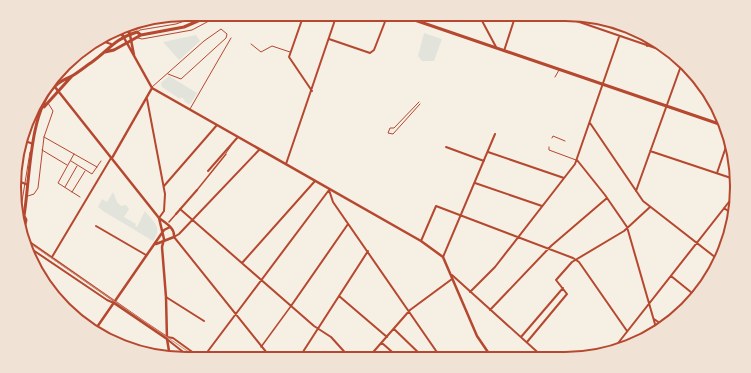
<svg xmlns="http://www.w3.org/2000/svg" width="751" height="373" viewBox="0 0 751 373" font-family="Manrope,sans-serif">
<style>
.green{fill:#e2e4dc}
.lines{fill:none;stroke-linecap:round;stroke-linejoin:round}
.service{stroke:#b5482f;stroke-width:1}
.pedestrian{stroke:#b5482f;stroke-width:1.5}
.minor{stroke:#b5482f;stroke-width:2}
.tertiary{stroke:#b5482f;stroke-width:2.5}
.secondary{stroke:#b5482f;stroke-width:3}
.tram{stroke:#cf8b77;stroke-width:1}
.rim{fill:none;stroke:#b5482f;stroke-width:2}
</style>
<rect width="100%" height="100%" fill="#f6efe4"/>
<path class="green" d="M424 33 442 39 434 61H422L418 56Z
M196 35 200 41 179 60 163 42Z
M169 76 197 93 191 103 188 104 184 101 185 100 181 97 180 99 162 87 161 83Z
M113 192 117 202 121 206 126 205 129 209 124 217 136 224 135 226 137 227 145 211C154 223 163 227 153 241L103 211 98 207 102 199 107 202Z"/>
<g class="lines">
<path class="service" d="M137 32 140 30 176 24 204 14
M138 38 142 39 192 30 222 14
M251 44 261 52 272 46 290 52
M555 77 559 70
M152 87 204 41 221 29 227 34 226 38 181 79 168 74
M419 102 394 128H390L388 133 393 134 420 104
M190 109 231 38
M44 137 97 167
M552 138 553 136 565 141
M549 147V150L576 160
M42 150 67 165
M226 153 231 146
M74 154 58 183 80 197
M71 161 92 174 101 161
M65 187 77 166
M72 192 85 171
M28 196 34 194 38 188 44 137 53 111 48 103
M19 220 30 152"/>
<path class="pedestrian" d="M197 190 226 154
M169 222 176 214
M261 347 291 306"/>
<path class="minor" d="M304 14 289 57 312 91
M471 14 480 17 496 47
M556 14 667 52
M646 36 647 46
M329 39 370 53 374 50 388 14
M99 40 111 44
M504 51 516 14
M147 99 165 194 164 211 159 218
M590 123 643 201 720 261
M23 140 33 144
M446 147 484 161
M259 150 179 234 174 237 271 358
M650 151 734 179
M488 152 564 178
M577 160 605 195 627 227 657 331
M286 164 337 14
M208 171 237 138
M717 173 729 138
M16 180 28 185
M475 183 542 206
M164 186 217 125
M329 190 333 202 441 358
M636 191 682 63
M724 208 732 214
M180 209 314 326 331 337 350 358
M176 214 197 190
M96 226 146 255
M24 238 143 321 167 337 173 338 202 359
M421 241 436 206 573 258 579 262 627 331
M27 246 107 300 114 303
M52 257 111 158
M443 257 495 134
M242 263 315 181
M452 275 544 358
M671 276 697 297
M470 292 495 267 575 164 619 37
M339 296 387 337
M166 297 204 321
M291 306 348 224
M490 310 551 246 607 198
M654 319 664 326
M97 328 118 343
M394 329 424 358
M521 337 563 288
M168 340 192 359
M527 342 567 294 556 280 572 262 624 231 650 207
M382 343 399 358
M615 347 736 193
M299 358 368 251
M368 358 410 310 452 279
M202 359 329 190"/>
<path class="tertiary" d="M130 35 134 55
M123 36 152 88 421 241 443 257 477 336 492 358
M51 82 159 218 164 239 162 247 166 297 167 339 170 357
M112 158 152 88
M156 244 174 237C175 228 166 223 159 218
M114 303 167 339
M95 330 164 230 170 227"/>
<path class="secondary" d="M397 14 725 126
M125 26 130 34
M119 29 123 36
M105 52 114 50 141 35 184 27 214 14
M44 107 72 76
M20 223 24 216
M23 233 26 220 24 216C30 180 29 114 54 87 60 81 65 79 72 76 79 72 86 66 92 62 110 49 114 39 137 32L141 35"/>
<path class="tram" d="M25 240 199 359"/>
</g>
<path d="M0 0H751V373H0ZM186 21H565A165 165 0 0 1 730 186V187A165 165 0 0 1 565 352H186A165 165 0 0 1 21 187V186A165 165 0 0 1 186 21Z" fill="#f1e2d6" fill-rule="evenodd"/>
<path class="rim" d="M186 21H565A165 165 0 0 1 730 186V187A165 165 0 0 1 565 352H186A165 165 0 0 1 21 187V186A165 165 0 0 1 186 21Z"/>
</svg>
